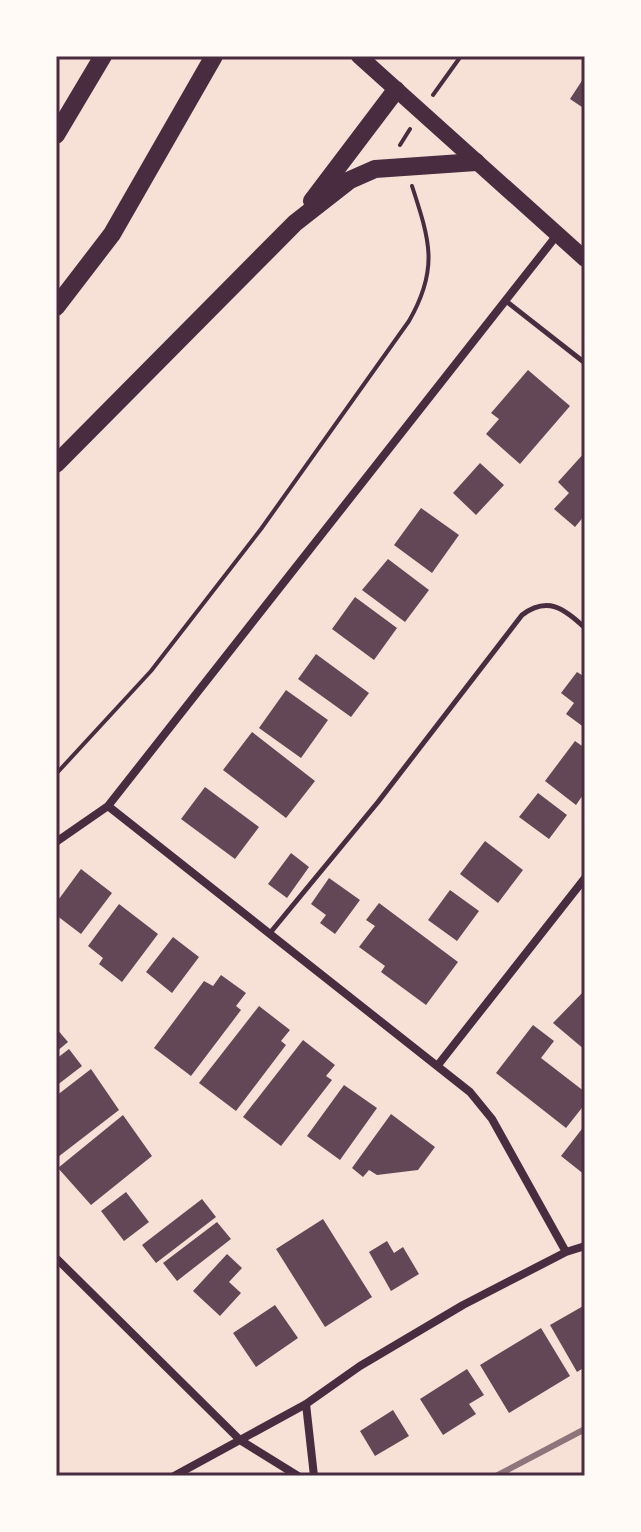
<svg xmlns="http://www.w3.org/2000/svg" width="641" height="1532" viewBox="0 0 641 1532" font-family="Inter,sans-serif">
<style>
.building{fill:#644757}
.lines{fill:none;stroke-linecap:round;stroke-linejoin:round}
.path{stroke:#4a2c40;stroke-width:4}
.service{stroke:#4a2c40;stroke-width:5}
.minor{stroke:#4a2c40;stroke-width:8}
.primary{stroke:#4a2c40;stroke-width:16}
.motorway{stroke:#4a2c40;stroke-width:18}
.rail{stroke:#8f747c;stroke-width:6}
.neatline{fill:none;stroke:#4a2c40;stroke-width:3}
</style>
<rect width="100%" height="100%" fill="#f7e1d7"/>
<path class="building" d="M585 76V109L570 99Z
M528 370 570 406 520 464 486 434 499 419 491 413Z
M585 452V515L575 527 554 509 569 493 558 482Z
M480 463 504 485 476 515 453 493Z
M421 508 459 535 432 573 394 545Z
M388 559 429 590 405 622 362 590Z
M355 597 397 628 374 660 332 629Z
M316 654 369 693 351 717 298 679Z
M577 672 585 677V728L566 714 574 703 561 693Z
M286 690 328 720 301 758 259 728Z
M252 732 315 781 286 818 223 770Z
M575 741 585 748V792L576 805 545 781Z
M205 787 259 827 235 859 181 819Z
M538 793 567 815 549 839 519 817Z
M485 841 523 870 498 903 460 874Z
M291 853 309 867 287 898 268 884Z
M81 869 112 893 81 934 56 915V903Z
M329 878 360 900 335 934 320 923 326 915 311 904Z
M450 890 479 911 457 941 428 920Z
M379 903 458 962 426 1005 381 972 385 966 359 947 375 926 366 920Z
M119 904 158 934 122 982 99 964 103 958 88 946Z
M173 937 199 957 172 993 146 972Z
M221 975 246 993 236 1006 241 1010 191 1076 154 1048 204 981 213 986Z
M585 990V1050L553 1023Z
M259 1006 290 1030 281 1041 286 1045 236 1111 199 1083Z
M533 1025 554 1041 541 1058 585 1092V1104L566 1128 496 1073Z
M56 1028 68 1042 56 1052Z
M303 1040 335 1065 326 1076 332 1080 281 1146 243 1117Z
M69 1049 82 1066 56 1086V1059Z
M91 1069 119 1110 58 1157 56 1096Z
M344 1085 377 1108 340 1160 307 1136Z
M391 1114 435 1147 418 1170 377 1175 369 1170 363 1177 352 1168Z
M123 1115 152 1156 91 1205 58 1168Z
M585 1125V1175L561 1156Z
M126 1192 149 1222 124 1241 101 1211Z
M202 1199 216 1217 156 1263 142 1245Z
M323 1219 372 1297 325 1327 276 1249Z
M217 1222 231 1239 177 1281 163 1263Z
M387 1241 394 1253 403 1247 419 1274 391 1291 369 1252Z
M227 1254 242 1268 229 1282 241 1293 220 1316 193 1291Z
M275 1305 298 1338 256 1367 233 1333Z
M585 1305V1367L577 1372 550 1325Z
M541 1328 570 1376 509 1413 480 1365Z
M467 1369 484 1395 469 1404 476 1414 443 1435 420 1399Z
M393 1410 409 1436 375 1456 360 1431Z"/>
<g class="lines">
<path class="path" d="M433 95 461 56
M400 145 410 129
M56 774 151 671 261 529 409 321C439 269 430 241 412 186"/>
<path class="service" d="M506 301 585 363
M270 933 378 802 522 615C547 596 564 608 585 628"/>
<path class="minor" d="M108 806 470 1092 492 1119 566 1252
M56 842 108 806 557 235
M438 1065 585 878
M56 1258 240 1440 298 1476
M306 1404 314 1476
M174 1476 306 1404 360 1366 463 1305 566 1252 585 1246"/>
<path class="primary" d="M359 56 585 259"/>
<path class="motorway" d="M56 135 103 56
M312 201 396 90
M56 307 112 234 214 56
M56 464 295 223 350 180 375 169 476 162"/>
<path class="rail" d="M496 1476 585 1429"/>
</g>
<rect width="641" height="1532" fill="none" stroke="#fffaf5" stroke-width="116"/>
<rect x="58" y="58" width="525" height="1416" class="neatline"/>
</svg>
